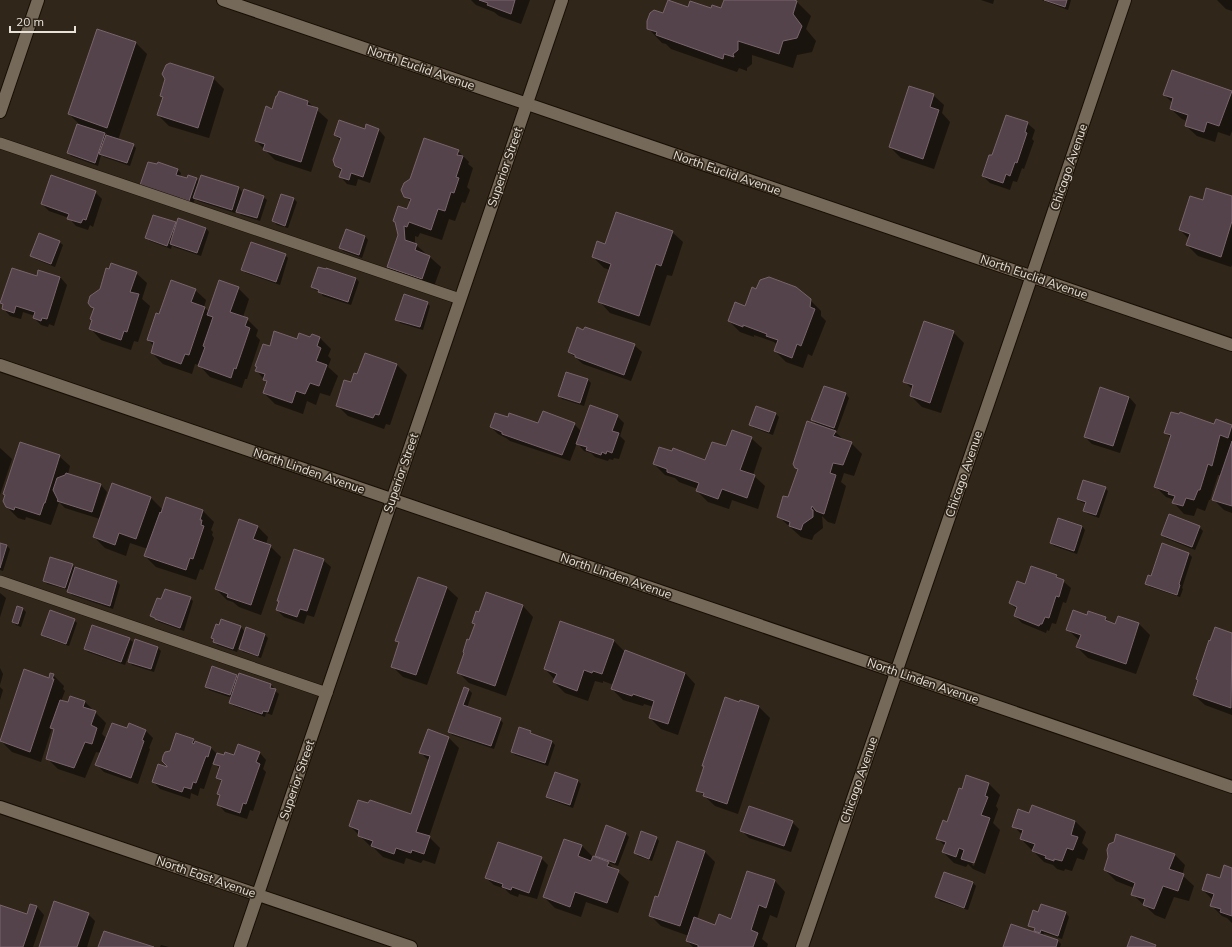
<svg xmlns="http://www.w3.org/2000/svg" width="1232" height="947" viewBox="0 0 1232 947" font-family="Mulish,sans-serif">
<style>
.shadow{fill:#0007;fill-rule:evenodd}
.building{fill:#55434b;stroke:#78646c}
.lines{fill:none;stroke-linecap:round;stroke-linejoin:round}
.lane-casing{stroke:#180e04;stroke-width:12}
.street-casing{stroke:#180e04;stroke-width:14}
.secondary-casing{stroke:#180e04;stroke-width:14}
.lane{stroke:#75695a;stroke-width:11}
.street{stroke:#75695a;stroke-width:12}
.secondary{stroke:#75695a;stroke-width:12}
.labels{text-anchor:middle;stroke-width:3.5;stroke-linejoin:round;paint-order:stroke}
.street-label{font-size:12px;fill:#e8e1d8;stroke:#302619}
</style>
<rect width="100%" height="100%" fill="#302619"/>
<path class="shadow" d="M471 0H530L521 24 499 16 494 12 476 5Z
M725 0H791L797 2 811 16 806 29 816 41 812 52 797 55 793 68 752 55V64L747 68V71L739 68 737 72 671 49 666 44 662 43 648 28 664 15 689 8 722 9Z
M981 0H994L993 4Z
M1042 0H1071L1068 10Z
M1217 0H1232V11L1226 9Z
M98 30 136 43 147 54 118 140 133 145 136 148 130 166 104 157 101 155 98 166 71 156 68 153 82 127 69 114ZM102 132 107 134 106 137Z
M213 78 224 89 209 138 169 126 158 115 164 99 161 96 166 79Z
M1231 91 1232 93V131L1230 136 1218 132 1215 142 1197 136 1186 126 1187 121 1182 119 1171 109 1173 103 1164 95Z
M280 92 308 102 328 120 311 172 275 160 256 141 272 110Z
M933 95 944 105 942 113 950 122 934 169 901 158 890 147Z
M1027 123 1035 130 1032 139 1034 141 1024 169 1022 168 1017 182 1013 181 1010 190 990 183 983 176 993 156Z
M378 129 385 137 370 183 358 179 356 186 347 184 340 176 342 172 336 166 341 141 335 135Z
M458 151 469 162 468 164 473 168 467 187 470 190 465 203 462 202 455 221 449 219 442 240 420 233 418 237 415 236V244L441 267 433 289 399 278 388 267 411 202 405 196Z
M159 163 178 170 181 173 180 177 187 180 196 179 200 182 201 176 239 188 242 192 240 199H242L263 197 267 200 260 221 241 215 236 210 235 213 198 201 195 198 193 204 145 189Z
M95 192 102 199 93 227 90 225 88 230 76 226 69 218 49 211 42 204Z
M1232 197V265L1231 267 1198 256 1187 245 1189 239 1180 230 1203 201Z
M294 199 297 202 288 228 277 225 273 221Z
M175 223 177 225 206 228 209 232 201 256 174 247 172 245 171 249 150 241 146 238Z
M672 232 683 242 672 276 667 275 650 326 610 313 600 302 610 270 604 268 593 257 606 245Z
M365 236 368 240 362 258 343 251 340 248Z
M59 242 63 245 55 267 35 259 32 256Z
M285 255 288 258 280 285 246 273 243 270Z
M136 273 147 283 142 299 150 306 138 342 134 341 131 350 101 340 91 329 94 309 92 307Z
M37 277H60L67 285 54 326 49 324 48 327 41 325 34 318 35 316 23 312 21 319 10 316 3 308 4 305 2 303Z
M356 278 359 282 351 305 323 296 320 291 315 290 312 287Z
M238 288 249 299 243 317 247 319 258 330 256 336 260 340 247 379H245L242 388 210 377 199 365 195 364 192 374 163 364 152 353 154 346 148 340 160 315 195 290 206 300 204 307 209 312Z
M757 290 810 300 821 311V316L826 321 812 356 808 354 803 368 786 362 775 351 777 345 774 342 754 335V337L740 332 729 321 746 307Z
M427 303 430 306 423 330 400 323 397 319Z
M953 332 964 343 941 413 922 407 911 396 913 390 905 382Z
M312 335 320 338 331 349 328 356 331 359 328 367 338 376 330 396 320 393 316 405 307 401 303 414 275 404 264 393 267 383 256 370 270 347 311 338Z
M634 345 642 352 631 381 583 364 569 352Z
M396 364 407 375 390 425 386 424 384 429 348 416 337 405 351 383 358 376Z
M588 380 591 383 584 406 562 399 559 396Z
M824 387 846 394 849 398 837 431 832 429 845 441 851 443 862 454 854 476 844 473 841 482 846 486 835 524 828 522 822 516 823 528 814 535 812 540 801 537 778 516 788 498 798 470 795 467 819 426 812 420Z
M1129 397 1136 405 1120 453 1092 444 1085 437Z
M775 413 779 417 773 435 754 428 750 425Z
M617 416 624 423 620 436 625 441 619 459 614 458 613 460 609 459 608 461 595 457 591 453 584 451 577 443 570 461 510 441 506 438 498 434 491 427 508 418 539 424H574L581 431Z
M1216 421 1232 426V513L1224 510 1213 499 1221 475H1218L1210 500H1209L1205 511 1197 508 1194 516 1184 514 1174 503 1175 500 1166 497 1155 486 1171 438 1165 432 1215 426Z
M751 438 762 448 753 475 765 486 758 509 732 500 729 509 708 502 697 491 698 489 679 482 675 478 665 475 654 464 706 461 727 448Z
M0 448 12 459 0 495Z
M59 456 70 466 68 474 100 484 107 492 100 514 102 515 151 498 162 509 160 513 162 514 203 511 214 522 211 530 213 532 212 535 214 538 203 570 200 569 196 580 156 567 145 556 148 549 130 543 126 556 105 548 94 537 100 519 65 508 59 502 51 525 26 517 25 520 18 518 7 507Z
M1105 488 1108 491 1099 518 1088 514 1084 511 1087 504 1081 502 1078 499Z
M1059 519 1082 526 1085 530 1077 554 1054 546 1051 543Z
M257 526 268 537 266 544 270 546 281 557 261 615 239 607 233 602 227 600 216 589Z
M1199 527 1203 531 1195 550 1165 538 1162 535Z
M0 544 7 546 10 549 3 571 0 570Z
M1189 554 1192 557 1182 588 1183 589 1180 597 1150 587 1147 584Z
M323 560 331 567 314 617 307 615 304 624 284 617 277 610 280 602 278 601Z
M72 565 75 568 117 582 120 585 113 609 72 595 69 590 47 584 44 580Z
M1057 576 1071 588 1066 603 1063 602 1056 624 1052 623 1049 631 1047 630 1046 633 1022 623 1015 616 1017 610 1010 603 1026 585Z
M447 588 458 598 427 685 403 677 392 666 400 644 396 640Z
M0 593 6 598 0 617Z
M190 598 193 601 184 631 159 622 151 616 162 600Z
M523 606 533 617 506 696 469 683 459 673 479 613Z
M23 609 26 612 21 627 16 625 13 622Z
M1088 616 1105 618 1111 623 1116 625 1118 617 1139 624 1150 635 1136 674 1088 658 1077 647 1080 641 1067 629Z
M74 620 77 623 69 646 46 638 42 635Z
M221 620 241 627 245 632 247 628 265 635 268 638 261 658 243 652 240 649 242 641 241 640 237 652 217 645 212 638Z
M1215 629 1232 634V715L1205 705 1194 695Z
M129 639 133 642 125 665 88 652 85 649Z
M136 640 158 648 161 651 154 672 132 665 129 661Z
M614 641 624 651 685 673 695 684 678 735 661 729 650 718 654 707 644 704 643 706 623 700 612 689 614 685 603 681V683L595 681 588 701 565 693 554 682 555 680 545 669Z
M0 668 3 674 0 685Z
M53 675 64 686 63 689 65 691 61 701 68 704 85 702 106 723 102 734 107 739 128 729 129 725 146 731 153 738 149 748 150 749 138 784 104 772 97 765 101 753 96 752 85 778 58 769 47 758 55 731 52 728 41 762 12 752 1 741 49 679Z
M236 676 238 678 271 685 274 688V690L279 694 272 715 266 713 265 717 234 706 230 703 232 698 209 690 206 686Z
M0 687 3 690 0 700Z
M468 689 472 693 467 708 500 719 503 723 494 749 452 735 449 731Z
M741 701 759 707 770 718 738 814 715 806 698 790Z
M530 732 534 736 552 742 555 745 548 766 515 755 512 752Z
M448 737 459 748 429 837 440 848 435 864 423 860 421 863 406 858 404 864 383 857 374 848 370 846 350 826 411 815 429 761 421 753Z
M193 740 196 743 211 748 217 754 224 757 259 752 266 760 263 769 266 772 253 811 250 810 247 819 225 812 218 804 221 796 218 794 222 782 217 777 220 769 213 762 204 789 200 788 198 796 191 793 190 799 160 789 153 781 168 768Z
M967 777 989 784 1000 795 996 806 998 809 993 823 1000 830 985 874 973 869 968 864 966 867 954 863 943 852 945 846 937 838 948 823ZM988 820 989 822 974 866 972 865Z
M578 781 581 784 573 808 551 800 547 797Z
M1030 814 1075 821 1086 832 1082 843 1088 849 1084 860 1077 858 1072 871 1065 869 1064 871 1057 869 1053 865 1044 862 1021 839 1022 835 1014 826Z
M792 822 799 829 791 852 749 838 742 831Z
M625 833 629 837 618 866 607 862 629 882 618 913 586 902 581 917 555 908 544 897 565 840 582 846 593 857 600 860 596 856Z
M656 837 659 841 652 861 638 856 635 853Z
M704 851 715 862 697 919 715 926 731 920 775 881 785 892 777 918 770 915 762 939 768 944 767 947H693L687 941 689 936 661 926 650 915 659 898Z
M1174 854 1185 865 1182 875 1194 886 1189 901 1174 897 1165 919 1155 915 1132 894 1134 888 1116 881 1105 870 1109 857Z
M541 858 548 865 537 899 519 894 518 897 510 894 505 889 494 885 486 878Z
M1232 869V923L1227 918 1222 916 1211 905 1213 900 1203 890 1220 879Z
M973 883 976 886 968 910 940 901 936 897Z
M31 905 37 907 44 915 33 947H0V906L27 916Z
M1066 913 1069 917 1062 939 1044 933 1043 936 1058 941 1061 944 1060 947H1004L1039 935 1035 931 1036 930 1029 925Z
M88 914 95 921 87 947H40Z
M161 945 169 947H160Z"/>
<path class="building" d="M479 0H515L511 14 487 5 488 3Z
M668 0 688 7 690 1 711 8 712 5 721 8 724 0H794L797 1 793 14 802 26 797 38 783 41 779 54 738 41V50L733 54 734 57 724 54 723 59 656 35 657 32 647 29V21L650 13 654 10 663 13Z
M1044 0H1067L1065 7Z
M97 29 136 42 107 128 68 114Z
M170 63 214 77 198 128 157 115 163 97 160 96 165 79 162 74 166 65Z
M1172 70 1232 91 1219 126 1207 122 1204 132 1185 126 1188 115 1170 109 1173 98 1163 95Z
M909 86 934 94 930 107 939 110 923 159 889 147Z
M279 91 308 101 307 105 318 108 301 162 263 150 265 144 255 141 266 106 272 109 276 96H277Z
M1006 115 1028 122 1025 132 1027 133 1017 163 1015 162 1010 176 1006 174 1003 183 982 176 989 155H992Z
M339 120 365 129 366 124 379 129 363 177 351 173 349 180 339 177 342 169 335 166 333 160 341 138 334 135Z
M77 124 105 133 95 163 67 153Z
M106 135 134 144 127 163 99 154Z
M424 138 459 150 457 155 463 156 456 177 459 178 454 193 451 192 445 211 438 209 431 230 409 222 407 227 404 226 405 240 417 244 415 250 430 256 422 279 387 267 398 235 395 222 393 221 398 206 407 209 411 199 404 197 401 190 404 183 410 179Z
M148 162 157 164 158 162 178 169 176 175 187 178 188 175 197 178 189 201 180 198 179 199 140 185Z
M51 175 96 191 86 220 83 219 81 223 67 219 69 214 41 204Z
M201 175 239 187 232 210 193 198Z
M1206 188 1232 196V221L1221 257 1186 245 1190 234 1179 230 1190 196 1203 200Z
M244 189 264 196 257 218 236 212Z
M281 194 294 198 285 226 272 221Z
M616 212 673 231 661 266 656 264 639 316 598 302 611 264 592 257 597 241 605 244Z
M153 215 176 222 167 246 145 238Z
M178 218 206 228 197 253 170 244Z
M346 229 365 236 359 255 339 248Z
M39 233 60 241 51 264 30 256Z
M251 242 286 254 276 282 241 270Z
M111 263 137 272 130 292 139 294 127 332 124 331 121 340 89 329 92 320 90 319 94 308 91 307 88 303 90 296 100 289 106 268 109 269Z
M318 267 326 269V268L356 278 348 302 318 292 319 290 311 287Z
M12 268 37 276 38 270 60 277 47 319 42 318 41 321 33 318 35 312 16 306 14 313 2 309 3 304 0 303Z
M769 277 796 287 811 299 810 307 815 309 801 346 797 344 792 358 774 351 778 340 766 336 767 334 743 325V327L728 321 735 302 745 306 752 287 756 289 760 280Z
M171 280 196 289 191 302 205 307 189 355 185 354 181 364 151 353 154 342 147 340 156 313 159 314Z
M219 280 239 287 230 312 248 318 245 326 250 328 236 369 234 368 231 378 198 366 205 347 203 346 213 317 207 315Z
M404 294 428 302 420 327 395 320Z
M924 321 954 331 930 403 910 396 913 385 903 382Z
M577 327 583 330 585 327 635 344 624 375 575 357V355L568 352Z
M274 331 297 339 299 333 310 337 312 334 320 337 317 346 321 348 316 361 327 365 319 386 310 383 305 394 296 391 292 403 263 393 267 381 263 380 265 374 255 371 257 367 255 366 263 344 270 346Z
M365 353 397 364 379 415 375 414 373 418 336 406 344 380 351 382 354 373 357 374Z
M566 372 588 379 580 403 558 396Z
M824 386 846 393 834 428 811 420Z
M1100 387 1129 397 1113 446 1084 437Z
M590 405 618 415 612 431 619 433 612 453 607 451 606 454 602 452 601 455 586 450 587 447 576 444Z
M756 406 776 413 769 432 749 425Z
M543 411 575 423 562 455 502 434V432L490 427 495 413 508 417 509 413 538 423Z
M1171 412 1179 414 1180 412 1214 424 1216 419 1232 425 1228 438 1220 435 1212 466 1208 464 1200 490H1198L1194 500 1186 498 1183 506 1172 503 1175 496 1168 494 1169 492 1154 487 1171 435 1164 433Z
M807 421 836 431 833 436 852 442 843 465 833 463 830 473 836 475 824 514 816 511 812 506 811 509 813 510V517L803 524 801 530 789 526 790 522 777 517 783 496 788 497 798 469 795 468 793 464Z
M732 430 752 437 740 470 755 475 747 498 722 489 718 499 696 491 699 483 667 472V469L653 464 659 447 672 451 673 448 705 460 712 442 726 446Z
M1232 441V506L1212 500Z
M20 442 60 455 45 503H44L40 515 15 507 14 510 6 507 3 501 5 495 3 494Z
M66 473 101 484 92 512 57 501 58 500 53 490 57 478 65 475Z
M1083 480 1106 487 1096 515 1083 511 1086 502 1077 499Z
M112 483 151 497 136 539 119 533 115 545 93 537Z
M166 497 203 510 200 520H202L201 525 204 526 193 559 190 558 186 570 144 556 160 512 161 513Z
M1169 514 1200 526 1192 547 1161 535Z
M1058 518 1082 526 1074 551 1050 543Z
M239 519 258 526 253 539 271 545 251 605 227 597 228 594 215 589Z
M0 543 7 545 0 568Z
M1162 543 1189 553 1179 584 1180 585 1177 595 1145 584 1148 575 1151 576Z
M294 549 324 559 307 611 300 609 297 617 276 610 279 601H277Z
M50 557 73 564 65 588 43 581Z
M1031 566 1057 575 1056 577 1064 580 1059 597 1056 596 1049 618 1045 617 1042 624H1040L1039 626 1014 616 1017 607 1009 603 1017 581 1025 584Z
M75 567 117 581 110 606 67 592Z
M418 577 447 587 416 675 391 667 399 642 395 641Z
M165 589 191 597 180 628 155 619V618L150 616 157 598 161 599Z
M486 592 523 605 495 686 457 673 464 653 463 652 467 639 469 640 475 624 472 623 476 611 479 612Z
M17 606 23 608 18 624 12 622Z
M50 610 75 619 66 644 41 635Z
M1073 610 1087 615 1088 611 1106 617 1105 620 1115 624 1118 616 1139 623 1126 664 1076 647 1081 635 1066 630Z
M221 619 241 626 233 649 213 642 214 639 211 638 216 624 219 625Z
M560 621 614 640 602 674 593 671 592 673 584 670 577 691 553 682 557 674 544 669Z
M92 625 130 638 121 662 84 649Z
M246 627 265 634 258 656 239 649Z
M1215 627 1232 633 1231 708 1193 695 1198 680 1196 679 1209 640 1210 641Z
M135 639 158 647 151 669 128 662Z
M625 650 685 673 668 724 649 718 654 701 633 694 632 696 611 689Z
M212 666 237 675 230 695 205 687Z
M24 669 49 678 50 673 54 674 52 679H54L30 752 0 741Z
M239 673 271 684 270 688 276 689 268 712 263 711 262 714 229 703Z
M464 687 469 689 463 705 501 718 491 746 448 732Z
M70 696 85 701 83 707 96 711 91 725 97 728 92 744 85 742 74 768 46 759 54 729 50 728 60 700 68 702Z
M725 697 739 702 740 700 759 706 727 804 703 796 704 793 696 791 704 766H702Z
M112 723 127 728 129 723 146 730 142 740 144 741 131 778 95 765Z
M519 727 531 731 530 733 552 741 545 763 511 752Z
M428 729 449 737 416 832 430 836 424 854 412 850 411 853 396 848 394 854 371 846 373 841 358 836 359 830 349 826 358 800 368 803 370 800 411 814 430 756 419 753Z
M176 733 194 739 192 743 194 744 195 741 211 747 208 757 206 756 196 783 193 782 191 789 184 787 182 792 152 782 158 764 167 767V766L162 761 163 756 165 752 170 751Z
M238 744 260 752 256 762 260 764 246 804 243 803 240 813 217 805 220 795 217 794 222 780 216 778 220 766 213 764 217 753 224 755 225 752 234 755Z
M555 772 578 780 570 805 546 797Z
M966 775 989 783 985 796 988 797 981 815 990 818 974 863 961 859 964 850 959 848 956 857 942 852 946 842 936 839 943 820 947 822 959 788 962 789Z
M1032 805 1075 821 1071 835 1078 837 1073 850 1067 848 1062 861 1054 859V861L1045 858 1046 856 1032 851 1035 844 1020 839 1023 830 1012 827 1018 809 1029 813Z
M749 806 793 821 784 846 740 831Z
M606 825 626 833 615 863 595 856Z
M641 831 657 837 649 859 634 853Z
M1116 834 1175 854 1169 869 1184 874 1178 891 1163 886 1154 909 1143 905 1145 899 1131 895 1135 883 1104 870 1108 857 1107 850 1109 844 1114 842Z
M564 839 582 845 578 856 591 861 593 856 609 862 607 866 619 870 607 903 575 892 570 907 543 897Z
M677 841 705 851 680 926 649 916 655 896 658 897Z
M498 842 542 857 529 893 512 887 511 890 502 887 503 884 485 878Z
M1224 865 1232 868V916L1220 912 1221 909 1210 906 1214 894 1202 890 1207 874 1220 878Z
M747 871 775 880 766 908 759 905 751 930 758 933 753 947H698V945L686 941 694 917 715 925 719 914 731 919Z
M944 872 973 882 964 908 935 897Z
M54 901 89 913 77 947H39Z
M30 904 37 906 23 947H0V905L27 914Z
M1041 904 1066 912 1058 936 1041 930 1040 933 1034 931 1035 928 1028 926 1033 910 1038 912Z
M1011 924 1058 940 1056 947H1003Z
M104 931 154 947H98Z
M1131 936 1156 945 1155 947H1127Z"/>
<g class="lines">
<g class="lane-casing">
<path id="lane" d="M0 143 460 299
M0 581 327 693"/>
</g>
<g class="street-casing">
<path id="street" d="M223 0 1232 345
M0 112 38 0
M0 365 1232 787
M0 807 411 947
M240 947 562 0"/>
</g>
<g class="secondary-casing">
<path id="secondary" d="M802 947 1022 305 1125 0"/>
</g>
<use href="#lane" class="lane"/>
<use href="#street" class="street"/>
<use href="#secondary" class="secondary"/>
</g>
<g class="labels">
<g class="street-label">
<text transform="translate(421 68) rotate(19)" y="4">North Euclid Avenue</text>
<text transform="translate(505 167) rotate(-71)" y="4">Superior Street</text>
<text transform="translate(1069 167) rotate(-71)" y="4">Chicago Avenue</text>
<text transform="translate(727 173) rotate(19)" y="4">North Euclid Avenue</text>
<text transform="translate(1034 277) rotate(19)" y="4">North Euclid Avenue</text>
<text transform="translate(309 471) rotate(19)" y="4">North Linden Avenue</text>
<text transform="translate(401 473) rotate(-71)" y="4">Superior Street</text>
<text transform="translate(964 474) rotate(-71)" y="4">Chicago Avenue</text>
<text transform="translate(616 576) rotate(19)" y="4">North Linden Avenue</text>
<text transform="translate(923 681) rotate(19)" y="4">North Linden Avenue</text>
<text transform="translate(297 780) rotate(-71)" y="4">Superior Street</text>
<text transform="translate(859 780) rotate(-71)" y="4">Chicago Avenue</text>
<text transform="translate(206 877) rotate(19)" y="4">North East Avenue</text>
</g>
</g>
<path d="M10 26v6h65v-6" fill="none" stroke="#e8e1d8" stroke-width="2"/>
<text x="16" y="26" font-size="12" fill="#e8e1d8" stroke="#302619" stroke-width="3" paint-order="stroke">20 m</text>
</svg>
